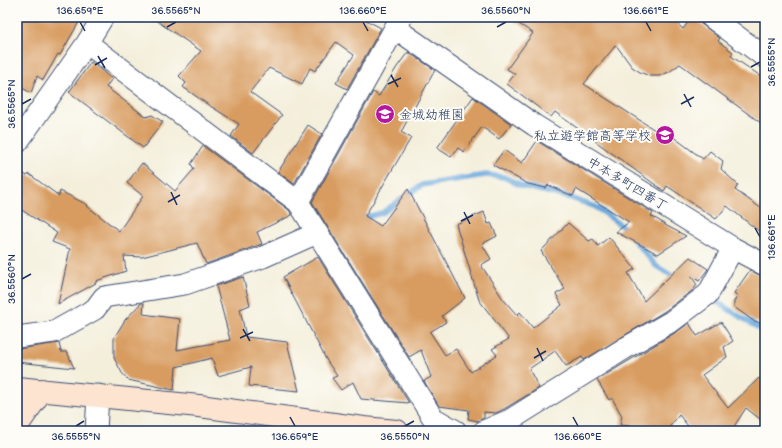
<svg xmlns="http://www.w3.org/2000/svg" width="782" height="448" viewBox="0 0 782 448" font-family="'Balsamiq Sans','Klee One',sans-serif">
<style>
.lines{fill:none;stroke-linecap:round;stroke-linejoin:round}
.stream{stroke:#6ba9dd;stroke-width:5.5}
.building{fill:#d89c61}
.street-casing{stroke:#3c4c71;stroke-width:23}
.secondary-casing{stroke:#3c4c71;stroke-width:24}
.street{stroke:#fff;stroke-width:21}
.secondary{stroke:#fde4d1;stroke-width:22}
.ticks{fill:none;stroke:#1b2f5e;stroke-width:1.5}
.labels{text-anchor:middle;stroke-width:4;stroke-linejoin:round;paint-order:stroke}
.poi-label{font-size:13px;fill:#1b2f5e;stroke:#fdfcf7;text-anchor:start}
.street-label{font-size:13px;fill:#1b2f5e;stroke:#fdfcf7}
.neatline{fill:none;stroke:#1b2f5e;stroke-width:1.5}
.ticks-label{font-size:10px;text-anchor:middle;fill:#1b2f5e}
</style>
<rect width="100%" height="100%" fill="#fdfcf7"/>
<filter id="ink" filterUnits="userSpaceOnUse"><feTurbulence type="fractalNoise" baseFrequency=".025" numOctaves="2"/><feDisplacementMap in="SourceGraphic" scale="8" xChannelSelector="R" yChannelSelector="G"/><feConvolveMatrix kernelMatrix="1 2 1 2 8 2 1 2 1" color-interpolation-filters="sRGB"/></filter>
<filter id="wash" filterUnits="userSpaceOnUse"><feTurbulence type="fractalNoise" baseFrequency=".012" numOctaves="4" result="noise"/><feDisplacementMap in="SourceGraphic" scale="16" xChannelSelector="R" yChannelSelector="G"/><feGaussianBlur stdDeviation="0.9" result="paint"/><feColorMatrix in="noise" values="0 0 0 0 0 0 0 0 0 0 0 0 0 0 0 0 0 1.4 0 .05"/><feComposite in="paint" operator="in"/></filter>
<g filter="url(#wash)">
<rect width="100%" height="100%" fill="#f4efdb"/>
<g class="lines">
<path class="stream" d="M359 219 382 213 422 185 486 175 504 177 522 186 568 197 596 207 622 226 656 266 677 279
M715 301 765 332"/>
</g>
<g id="blocks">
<path class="building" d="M17 17H82L60 55 58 54 43 80 37 76 31 93 17 85Z
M151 17H360L381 28 347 89 336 83 354 55 336 42 315 71 310 68 302 84 269 68 250 92 282 115 253 153 231 136 239 124 207 104 183 87 186 83 179 76 201 51Z
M508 17H670L683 29 692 17 720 38 718 41 733 52 731 56 765 79V126L680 64 669 72 659 76H649L640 72 632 67 616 45 584 84 658 132 664 130 703 159 710 151 723 161 721 169 738 185 735 190 765 211V236L727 206 716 219 667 186 664 191 555 112 551 117 507 84 515 74 507 69 533 33Z
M408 52 435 70 401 132 411 138 365 216 381 226 408 189 465 298 442 316 446 322 430 332 445 355 456 349 471 372 497 355 492 349 509 339 479 300 456 224 484 212 488 224 491 223 497 236 482 244 491 259 481 265 503 299 517 315 520 312 533 328 562 305 556 294 565 289 541 251 568 223 589 241 593 239 598 246 609 237 635 269 628 273 644 301 690 257 708 269 699 281 691 276 697 285 693 290 665 311 584 360 582 357 566 366 555 351 529 369 539 388 504 409 496 413 484 412V418L478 421 468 419 469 410 439 406 424 381 431 377 421 350 409 357 312 202 373 92 379 96 397 67Z
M91 62 112 79 106 87 146 117 152 115 163 122 143 148 69 92Z
M473 97 511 124 499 139 482 127 464 152 458 148 451 157 437 148Z
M308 125 322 134 294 184 278 172Z
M537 141 653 213 651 216 665 224V225L686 236 658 254 616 232 629 222 576 189 573 196 548 185 546 188 528 184 493 165 504 150 522 163Z
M203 146 289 210 292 215 257 232 262 244 206 264 197 243 142 257 124 256 126 271 96 281V283L58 304 70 249 52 242 57 233 17 207V169L27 176 29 174 59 196 60 191 88 205 87 206 119 231 143 196 127 183 142 163 175 191 194 169 191 164Z
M318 257 409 403 361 399 353 382 341 390 332 378 337 376 327 361 283 277Z
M750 270 765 278V326L756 321 755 322 734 307V301L738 296 734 293Z
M243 277 250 305 240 309 246 337 287 342 299 391 249 386 251 367 218 376 212 358 176 367 174 390 128 380 122 373 114 358V338L125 320 141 303H144L143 314 180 319 177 350 230 340 216 286Z
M721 322 733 341 724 347 727 357 702 375 728 408 759 378 764 382 765 381V423L746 408 731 431H692L679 415 667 430 620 425 622 416 612 398 609 400 597 380 678 331 689 323 697 336Z
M59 343 61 352H67L74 368 17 362V349Z"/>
</g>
</g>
<g filter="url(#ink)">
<use href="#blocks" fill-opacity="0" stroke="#3c4c71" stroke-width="1"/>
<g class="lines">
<g class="street-casing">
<path id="street" d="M711 17 765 57
M395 28 534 125 733 248 765 265
M87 43 298 202 433 418 456 431
M17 143 87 43 103 17
M298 202 401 17
M17 337 54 332 95 309 104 297 185 284 263 257 317 233
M96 431 98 395
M484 431 510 420 627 347 672 321 708 294 733 248"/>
</g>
<g class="secondary-casing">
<path id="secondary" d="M17 388 199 406 364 428 397 431
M17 426 42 390"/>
</g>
<use href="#street" class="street"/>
<use href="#secondary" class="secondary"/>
</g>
</g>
<path class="ticks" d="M80 22 85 31M363 22 368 31M646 22 651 31M167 27 176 22M497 27 506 22M98 56 105 68M95 65 107 58M751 67 760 62M391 75 398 87M388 84 401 78M684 94 691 107M22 104 31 99M681 104 694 97M171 192 177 205M168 202 180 195M464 212 470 224M461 221 473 215M755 228 760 237M22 279 31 274M243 329 250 341M240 338 253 332M537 348 543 361M534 358 546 351M290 417 295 426M573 417 578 426M76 426 84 421M405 426 414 421"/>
<defs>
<g id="school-disc" transform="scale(1)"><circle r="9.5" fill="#b5179e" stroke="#fdfcf7"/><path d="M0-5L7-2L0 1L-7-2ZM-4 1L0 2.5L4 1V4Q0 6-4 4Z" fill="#fff"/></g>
</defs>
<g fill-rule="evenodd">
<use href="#school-disc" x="385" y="114"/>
<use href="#school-disc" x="665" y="135"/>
</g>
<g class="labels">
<g class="poi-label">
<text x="399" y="119">金城幼稚園</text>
<text x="651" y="140" text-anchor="end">私立遊学館高等学校</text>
</g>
<g class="street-label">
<text transform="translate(628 183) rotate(31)" y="5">中本多町四番丁</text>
</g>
</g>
<rect width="782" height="448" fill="none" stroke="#fdfcf7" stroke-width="44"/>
<rect x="22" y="22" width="738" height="404" class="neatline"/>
<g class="ticks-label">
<text x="80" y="14">136.659°E</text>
<text x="176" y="14">36.5565°N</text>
<text x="363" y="14">136.660°E</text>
<text x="506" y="14">36.5560°N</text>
<text x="646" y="14">136.661°E</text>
<text transform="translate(771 62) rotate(-90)" y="4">36.5555°N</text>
<text transform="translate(11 104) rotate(-90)" y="4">36.5565°N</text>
<text transform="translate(771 237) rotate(-90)" y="4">136.661°E</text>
<text transform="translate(11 279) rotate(-90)" y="4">36.5560°N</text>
<text x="76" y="440">36.5555°N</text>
<text x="295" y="440">136.659°E</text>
<text x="405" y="440">36.5550°N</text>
<text x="578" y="440">136.660°E</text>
</g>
</svg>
